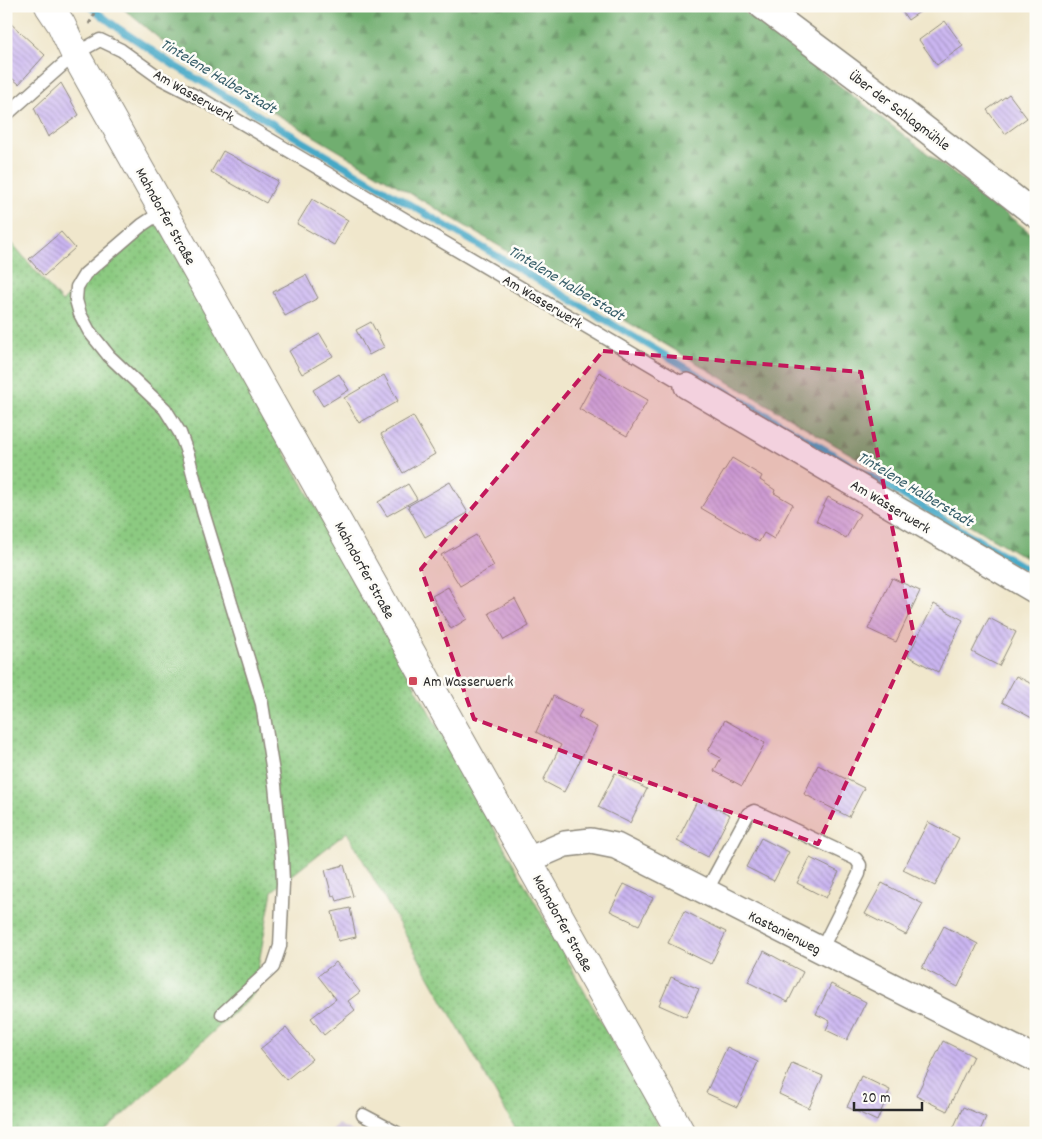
<svg xmlns="http://www.w3.org/2000/svg" width="1042" height="1139" viewBox="0 0 1042 1139" font-family="Dekko,sans-serif">
<style>
.industrial{fill:#ccbed4}
.forest{fill:url(#forest-firs);stroke:#4e6c4d}
.garden{fill:url(#garden-dots);stroke:#5c7a56}
.lines{fill:none;stroke-linecap:round;stroke-linejoin:round}
.stream{stroke:#47a9c7;stroke-width:7}
.building{fill:url(#building-back-hatch)}
.service-casing{stroke:#8e897c;stroke-width:15}
.minor-casing{stroke:#8e897c;stroke-width:28}
.tertiary-casing{stroke:#8e897c;stroke-width:30}
.path{stroke:#8e897c;stroke-width:3;stroke-dasharray:4 4;stroke-linecap:butt}
.service{stroke:#fff;stroke-width:12}
.minor{stroke:#fff;stroke-width:25}
.tertiary{stroke:#fff;stroke-width:28}
.marked{fill:#c2185b;fill-opacity:0.2;stroke:#c2185b;stroke-width:4;stroke-dasharray:10 6;stroke-linejoin:round}
.poi-dot{fill:#d1495b;stroke:#fdfcf7;stroke-width:2}
.labels{text-anchor:middle;stroke-width:5;stroke-linejoin:round;paint-order:stroke}
.street-label{font-size:15px;fill:#2b2b2b;stroke:#fdfcf7}
.poi-label{font-size:15px;fill:#2b2b2b;stroke:#fdfcf7;text-anchor:start}
.water-label{font-size:16px;font-style:italic;fill:#365d69;stroke:#fdfcf7}
</style>
<defs>
<pattern id="forest-firs" width="22" height="20" patternUnits="userSpaceOnUse" patternTransform="scale(1.25)"><rect width="22" height="20" fill="#71ae6f"/><path d="M5 1l3.5 6h-7zM16 11l3.5 6h-7z" fill="#5d8e5b"/></pattern>
<pattern id="garden-dots" width="8" height="8" patternUnits="userSpaceOnUse" patternTransform="scale(1.25)"><rect width="8" height="8" fill="#8cca81"/><path d="M2 2h.1M6 6h.1" fill="none" stroke="#73a46a" stroke-width="1.8" stroke-linecap="round"/></pattern>
<pattern id="building-back-hatch" width="6" height="6" patternUnits="userSpaceOnUse" patternTransform="scale(1.25)"><rect width="6" height="6" fill="#cbb6f1"/><path d="M-1 5l2 2M0 0l6 6M5-1l2 2" fill="none" stroke="#a594c3"/></pattern>
</defs>
<rect width="100%" height="100%" fill="#fdfcf7"/>
<filter id="ink" filterUnits="userSpaceOnUse"><feTurbulence type="fractalNoise" baseFrequency=".02" numOctaves="2"/><feDisplacementMap in="SourceGraphic" scale="10" xChannelSelector="R" yChannelSelector="G"/><feConvolveMatrix kernelMatrix="1 2 1 2 8 2 1 2 1" color-interpolation-filters="sRGB"/></filter>
<filter id="wash" filterUnits="userSpaceOnUse"><feTurbulence type="fractalNoise" baseFrequency=".0096" numOctaves="4" result="noise"/><feDisplacementMap in="SourceGraphic" scale="20" xChannelSelector="R" yChannelSelector="G"/><feGaussianBlur stdDeviation="1.12" result="paint"/><feColorMatrix in="noise" values="0 0 0 0 0 0 0 0 0 0 0 0 0 0 0 0 0 1.4 0 .05"/><feComposite in="paint" operator="in"/></filter>
<g filter="url(#wash)">
<rect width="100%" height="100%" fill="#f0e7cc"/>
<path class="industrial" d="M338 1124 356 1133H329Z"/>
<path class="forest" d="M120 6H736L1036 237V564L185 60Z"/>
<path class="garden" d="M152 213 663 1133H518L347 832 272 891 253 995 103 1133H6V236L62 302Z"/>
<g class="lines">
<path class="stream" d="M89 6 118 28 175 66 1036 574"/>
</g>
<g id="blocks">
<path class="building" d="M898 6H928L908 20Z
M8 21 45 55 19 84 6 73V22Z
M945 21 963 46 937 65 919 40Z
M61 83 79 115 48 137 34 108Z
M1009 94 1027 118 1005 134 987 110Z
M223 151 278 181 266 203 211 172Z
M312 199 348 220 334 245 297 224Z
M61 232 75 248 44 276 29 259Z
M306 275 318 298 285 316 273 292Z
M371 322 384 347 369 355 356 330Z
M320 334 333 356 302 374 289 351Z
M599 372 648 400 627 436 579 409Z
M339 374 349 390 323 406 313 390Z
M384 375 398 401 359 423 344 398Z
M413 416 435 454 403 473 381 434Z
M732 458 762 476 760 480 775 490 774 493 793 504 774 539 764 533 759 542 701 508Z
M450 482 468 513 425 537 408 506Z
M408 484 417 499 387 516 378 502Z
M828 497 860 514 846 538 816 521Z
M476 535 494 566 460 586 441 555Z
M892 578 920 591 896 642 868 629Z
M448 587 467 619 451 629 432 596Z
M515 599 529 626 504 640 489 613Z
M934 604 963 620 938 672 908 656Z
M989 618 1016 632 999 666 972 652Z
M1016 676 1036 686V711L1032 718 1002 702Z
M553 696 582 710 578 717 597 727 564 792 543 781 561 745 536 732Z
M725 720 765 743 742 786 714 771 721 758 708 751Z
M818 765 864 788 849 817 804 794Z
M615 773 647 789 630 823 598 807Z
M698 799 730 815 708 857 677 841Z
M928 822 959 838 935 886 903 870Z
M761 838 789 852 774 881 746 867Z
M810 858 839 872 826 898 797 883Z
M344 865 353 896 337 901 335 895 332 896 325 870Z
M882 883 923 904 906 935 865 914Z
M624 884 653 898 639 925 610 911Z
M350 908 356 937 338 941 332 912Z
M684 911 726 932 711 964 668 943Z
M944 926 978 944 958 987 922 968Z
M764 951 803 972 788 1002 748 982Z
M336 962 360 992 348 1001 355 1010 324 1035 311 1018 336 999 318 976Z
M671 977 699 989 686 1017 659 1005Z
M831 984 866 1002 847 1040 826 1030 830 1021 816 1014Z
M286 1028 312 1059 286 1080 260 1049Z
M943 1041 973 1056 947 1111 916 1096Z
M727 1047 758 1062 737 1107 706 1093Z
M792 1063 823 1076 809 1108 779 1094Z
M861 1076 890 1090 877 1121 847 1107Z
M963 1107 986 1117 979 1133H951Z"/>
</g>
</g>
<g filter="url(#ink)">
<use href="#blocks" fill-opacity="0" stroke="#8e897c" stroke-width="1"/>
<g class="lines">
<g class="service-casing">
<path id="service" d="M6 115 75 54 100 40 121 50 160 78 203 100 687 386
M163 211 142 225 85 274 77 287 76 300 80 314 89 331 109 356 165 409 180 433 188 455 203 512 262 704 275 785 282 858 283 883 280 946 273 967 222 1014
M706 892 748 814 754 811 856 859 860 865 859 874 821 950
M363 1115 397 1133"/>
</g>
<g class="minor-casing">
<path id="minor" d="M762 6 902 111 1036 215
M687 386 1036 591
M528 860 565 844 591 841 616 846 1036 1059"/>
</g>
<g class="tertiary-casing">
<path id="tertiary" d="M49 6 61 24 75 54 681 1133"/>
</g>
<path class="path" d="M89 24 99 6"/>
<use href="#service" class="service"/>
<use href="#minor" class="minor"/>
<use href="#tertiary" class="tertiary"/>
</g>
</g>
<path class="marked" d="M603 351 861 372 914 636 818 844 474 719 421 569Z"/>
<rect class="poi-dot" x="408" y="676" width="10" height="10" rx="2.5"/>
<g class="labels">
<g class="street-label">
<text transform="translate(194 95) rotate(30)" y="5">Am Wasserwerk</text>
<text transform="translate(900 110) rotate(37)" y="5">Über der Schlagmühle</text>
<text transform="translate(166 216) rotate(61)" y="5">Mahndorfer Straße</text>
<text transform="translate(543 301) rotate(31)" y="5">Am Wasserwerk</text>
<text transform="translate(891 506) rotate(31)" y="5">Am Wasserwerk</text>
<text transform="translate(365 570) rotate(61)" y="5">Mahndorfer Straße</text>
<text transform="translate(563 923) rotate(61)" y="5">Mahndorfer Straße</text>
<text transform="translate(785 932) rotate(27)" y="5">Kastanienweg</text>
</g>
<g class="poi-label">
<text x="423" y="686">Am Wasserwerk</text>
</g>
<g class="water-label">
<text transform="translate(219 75) rotate(31)" y="6">Tintelene Halberstadt</text>
<text transform="translate(567 282) rotate(31)" y="6">Tintelene Halberstadt</text>
<text transform="translate(916 488) rotate(31)" y="6">Tintelene Halberstadt</text>
</g>
</g>
<rect width="1042" height="1139" fill="none" stroke="#fdfcf7" stroke-width="25"/>
<path d="M854 1102v8h68v-8" fill="none" stroke="#2b2b2b" stroke-width="2.5"/>
<text x="862" y="1102" font-size="15" fill="#2b2b2b" stroke="#fdfcf7" stroke-width="4" paint-order="stroke">20 m</text>
</svg>
